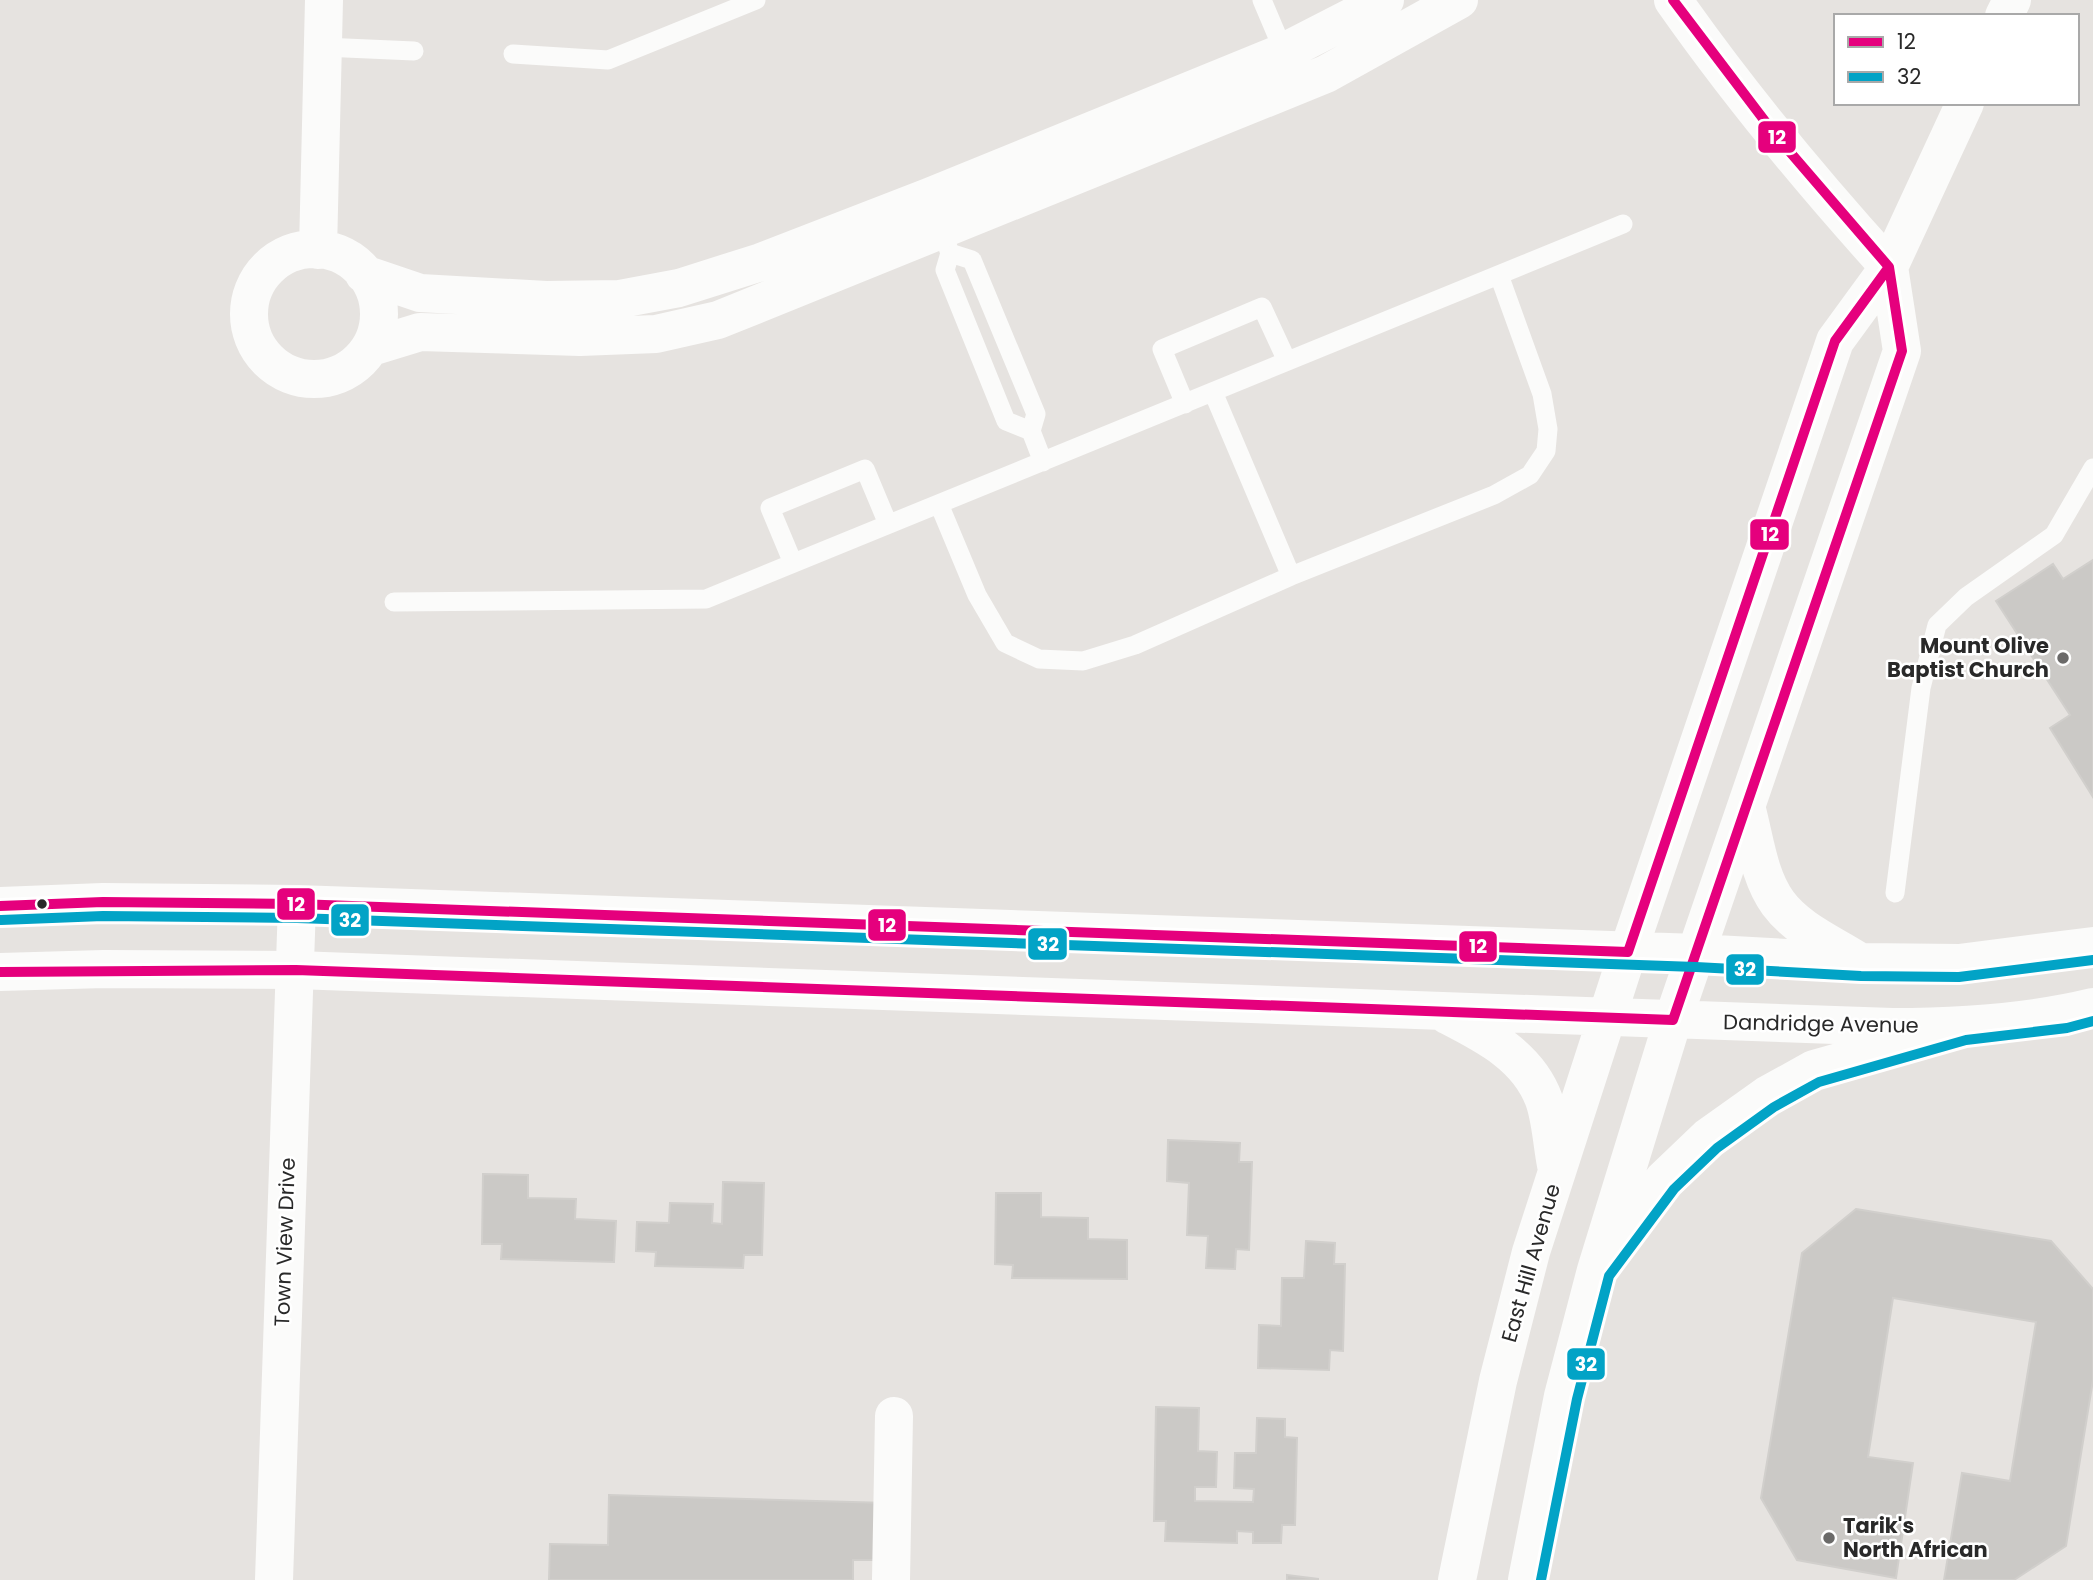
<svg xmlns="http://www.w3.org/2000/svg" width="2093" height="1580" viewBox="0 0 2093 1580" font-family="Poppins,sans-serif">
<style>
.building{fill:#cbc9c6;stroke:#d1cfcc;stroke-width:2}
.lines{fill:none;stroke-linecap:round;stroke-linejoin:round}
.lane{stroke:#fbfbfa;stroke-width:19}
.street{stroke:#fbfbfa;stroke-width:38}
.secondary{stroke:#fbfbfa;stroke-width:38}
.bus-1-casing{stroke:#fff;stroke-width:16}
.bus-2-casing{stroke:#fff;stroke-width:16}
.bus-1{stroke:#e5007d;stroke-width:10}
.bus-2{stroke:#02a3c6;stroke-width:10}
.poi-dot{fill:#6b6a69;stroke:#fff;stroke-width:2.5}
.bus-dot{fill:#292929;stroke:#fff;stroke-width:2.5}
.labels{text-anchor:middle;stroke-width:5;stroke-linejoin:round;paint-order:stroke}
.poi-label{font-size:21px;font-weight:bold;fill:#292929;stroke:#fff;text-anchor:end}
.street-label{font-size:21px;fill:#292929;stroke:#fff}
.line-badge{stroke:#fff;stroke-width:2.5}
.badge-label{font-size:19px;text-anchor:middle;font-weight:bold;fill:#fff}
</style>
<rect width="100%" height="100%" fill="#e6e3e0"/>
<path class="building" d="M2093 560V797L2050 728 2070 715 1996 601 2053 564 2063 579Z
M1168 1140 1240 1143 1239 1162H1252L1249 1250 1236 1249 1235 1269 1206 1268 1208 1236 1187 1235 1189 1183 1167 1181Z
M483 1174 528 1175V1198L576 1199 575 1219 616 1221 614 1262 501 1259 502 1244H482Z
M723 1182 764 1183 762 1255H744L743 1268 655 1266 656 1252 636 1251 637 1222 669 1223 670 1203 713 1204 712 1223 722 1224Z
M996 1193H1041V1217L1088 1218V1239L1127 1240V1279L1012 1278 1013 1265 995 1264Z
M1856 1209 2051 1241 2093 1289V1380L2066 1546 2014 1580H1944L1962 1473 2010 1481 2036 1322 1893 1298 1868 1457 1913 1463 1896 1578 1797 1560 1761 1498 1802 1253Z
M1306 1241 1335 1243 1334 1264H1345L1343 1351 1330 1350 1329 1370 1258 1368 1259 1325 1281 1326 1282 1278H1304Z
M1156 1407 1199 1408 1198 1451 1217 1452 1216 1487H1195V1501L1253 1502 1254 1489 1234 1488 1235 1453H1256L1257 1418 1285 1419V1437L1297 1438 1295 1525H1282L1281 1543H1253V1532L1237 1531V1543L1165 1541 1166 1521H1154Z
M609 1495 887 1503 886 1560H853V1580H549L550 1544 608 1545Z
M1287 1575 1318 1579V1580H1287Z"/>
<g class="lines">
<path class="lane" d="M1262 0 1284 52
M323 47 414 51
M513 54 608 60 756 0
M940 226 950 253 945 270 1006 421 1031 431
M950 253 972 260 1036 414 1031 431 1043 462
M1213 392 1291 576
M1185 404 1162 349 1262 307 1287 361
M939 504 977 595 1005 643 1039 659 1083 661 1135 645 1291 576 1494 495 1530 475 1546 451 1548 429 1542 394 1499 275
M793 563 770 508 865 469 888 524
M394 602 706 599 1623 224
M1895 893 1921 688 1937 625 1966 597 2054 535 2093 468"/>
<path class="street" d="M1673 0C1739 94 1812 182 1889 267
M249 314a65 65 0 1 1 130 0a65 65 0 1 1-130 0Z
M318 250 324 0
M364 274 420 293 546 300 620 299 679 288 761 262 929 197 1284 52 1385 0
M371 347 420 332 580 337 656 334 718 320 1326 74 1459 0
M274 1580 297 904
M891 1580 894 1416"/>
<path class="secondary" d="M2004 16 2012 0
M1747 810C1755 840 1759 877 1778 903 1797 929 1830 943 1857 960
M0 906 103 902 297 904 1697 953 1862 962 1959 963 2093 946
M0 972 104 969 296 970 1892 1027C1959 1027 2027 1023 2093 1007
M1447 1015C1486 1035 1528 1056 1544 1100 1551 1120 1552 1145 1556 1165
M1614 1246 1663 1180 1708 1137 1767 1095 1814 1069 1920 1039
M1457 1580 1498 1381 1531 1252 1628 952 1835 341 1889 267 1965 103
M1527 1580 1563 1396 1596 1270 1673 1020 1902 351 1889 267"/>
<g class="bus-1-casing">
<path id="bus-1" d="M1673 0 1777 137 1889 267
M0 906 103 902 297 904 1628 952 1835 341 1889 267
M0 972 296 970 1673 1020 1902 351 1889 267"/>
</g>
<g class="bus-2-casing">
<path id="bus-2" d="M1 920 103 916 297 918 1696 967 1861 976 1959 977 2093 960
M1541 1580 1577 1399 1609 1276 1674 1189 1717 1148 1774 1107 1819 1082 1966 1040 2067 1028 2093 1021"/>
</g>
<use href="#bus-1" class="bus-1"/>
<use href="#bus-2" class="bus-2"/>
</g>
<g class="poi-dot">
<circle cx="2063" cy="658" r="7"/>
<circle cx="1829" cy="1538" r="7"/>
</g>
<circle class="bus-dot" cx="42" cy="904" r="6"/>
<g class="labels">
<g class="poi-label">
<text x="2049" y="653">Mount Olive<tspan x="2049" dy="24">Baptist Church</tspan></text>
<text x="1843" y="1533" text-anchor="start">Tarik's<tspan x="1843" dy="24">North African</tspan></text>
</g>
<g class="street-label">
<text transform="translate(1821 1024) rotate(1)" y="7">Dandridge Avenue</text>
<text transform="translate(285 1242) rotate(-88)" y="7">Town View Drive</text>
<text transform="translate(1531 1263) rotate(-74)" y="7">East Hill Avenue</text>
</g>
</g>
<g class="line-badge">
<rect x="1757" y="120" width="40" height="34" rx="7" fill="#e5007d"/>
<rect x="1749" y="518" width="41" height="33" rx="7" fill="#e5007d"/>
<rect x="276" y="887" width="40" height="34" rx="7" fill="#e5007d"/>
<rect x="330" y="903" width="40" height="34" rx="7" fill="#02a3c6"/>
<rect x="867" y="908" width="40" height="34" rx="7" fill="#e5007d"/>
<rect x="1027" y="927" width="41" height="34" rx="7" fill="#02a3c6"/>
<rect x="1458" y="930" width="40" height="33" rx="7" fill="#e5007d"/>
<rect x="1725" y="953" width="40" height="33" rx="7" fill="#02a3c6"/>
<rect x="1566" y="1347" width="40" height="34" rx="7" fill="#02a3c6"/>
</g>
<g class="badge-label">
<text x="1777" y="144">12</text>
<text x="1770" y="541">12</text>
<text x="296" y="911">12</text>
<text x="350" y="927">32</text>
<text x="887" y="932">12</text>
<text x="1048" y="951">32</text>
<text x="1478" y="953">12</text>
<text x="1745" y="976">32</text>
<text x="1586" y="1371">32</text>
</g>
<rect x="1834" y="14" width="245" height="91" fill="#ffffff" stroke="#a9a9a9" stroke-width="2"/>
<rect x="1848" y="37" width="35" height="10" fill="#e5007d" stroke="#a9a9a9" stroke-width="2"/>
<text x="1897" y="49" font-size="21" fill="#292929">12</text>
<rect x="1848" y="72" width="35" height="10" fill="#02a3c6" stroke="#a9a9a9" stroke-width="2"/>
<text x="1897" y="84" font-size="21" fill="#292929">32</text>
</svg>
